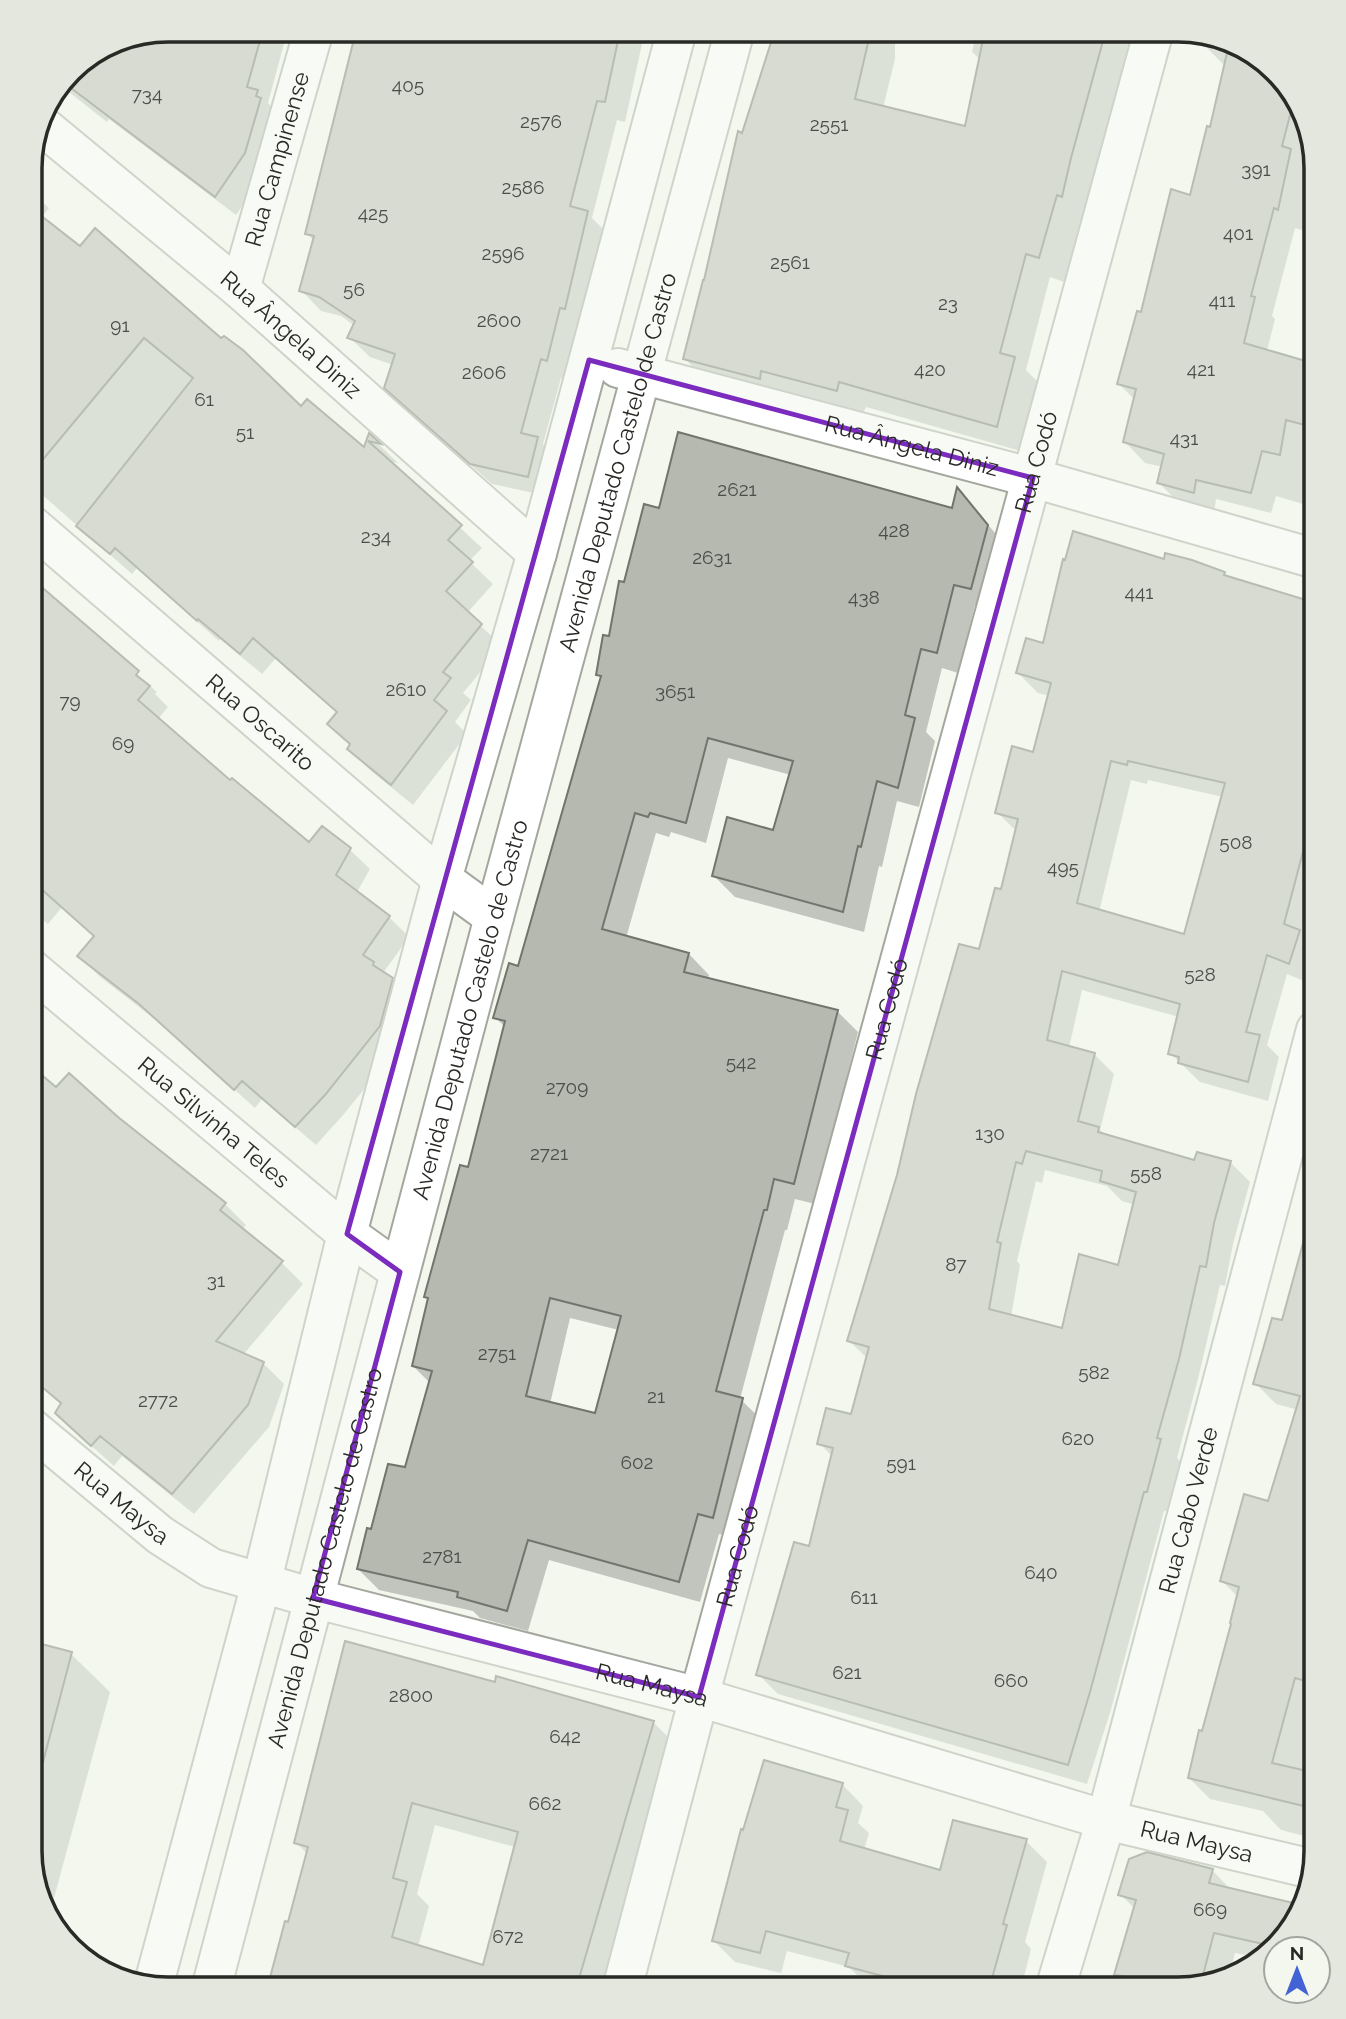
<svg xmlns="http://www.w3.org/2000/svg" width="1346" height="2019" viewBox="0 0 1346 2019" font-family="Raleway,sans-serif">
<style>
.shadow{fill:#0003;fill-rule:evenodd}
.building{fill:#b6b9b0;stroke:#72756c;stroke-width:2;fill-rule:evenodd}
.lines{fill:none;stroke-linecap:round;stroke-linejoin:round}
.street-casing{stroke:#a4a79e;stroke-width:42}
.street{stroke:#fff;stroke-width:38}
.marked{fill:none;stroke:#7b2cbf;stroke-width:5;stroke-linejoin:round}
.labels{text-anchor:middle;stroke-width:7;stroke-linejoin:round;paint-order:stroke}
.number-label{font-size:19px;fill:#4c4e48}
.street-label{font-size:23px;fill:#292a26;stroke:#f3f7ed}
.rim{fill:none;stroke:#292a26;stroke-width:3.5}
</style>
<rect width="100%" height="100%" fill="#f3f7ed"/>
<path class="shadow" d="M168 30H284L282 38 285 40 268 103 277 112 265 173 236 215 109 119 107 122 60 85 71 70 116 40Z
M359 30H645L625 122 617 120 592 218 607 233 567 380 561 378 543 444 558 459 548 496 492 484 407 408 393 365 370 357 349 337 355 326 341 316 321 311 301 290 314 241 307 233Z
M777 30H895V59L883 108 966 128 981 60 972 52 977 30H1138L1087 220 1081 219 1064 282 1050 277 1026 370 1039 383 1021 451 866 407 862 415 710 384 685 359 743 135Z
M1208 37 1254 53 1298 99 1309 142 1306 155 1313 157 1316 168V234L1295 228 1272 316 1275 319 1267 351 1316 365V508L1276 496 1271 513 1216 499 1214 513 1180 504 1159 483 1163 467 1145 463 1125 442 1135 400 1119 384 1142 314 1191 197 1226 67 1206 47Z
M30 190 49 208 41 218 301 408 365 450 370 436 398 463 388 461 482 548 469 561 493 584 467 613 502 646 463 693 471 700 455 722 467 734 413 805 370 770 349 749 352 745 338 713 276 658 262 674 220 639 219 641 137 568 132 574 30 484Z
M958 490 1008 548 991 609 975 605 958 673 942 668 926 732 935 741 919 807 897 801 882 867 879 866 864 932 735 897 714 876 774 832 791 775 728 758 706 843 671 832 669 837 656 833 626 938 689 954 709 975 708 980 837 1011 858 1032 815 1204 795 1199 787 1230H785L740 1399 763 1421 734 1537 719 1534 700 1602 549 1560 528 1631 480 1618 473 1611 379 1590 358 1569 372 1531 406 1470 430 1383 413 1366 430 1300 426 1297 470 1169 505 1027 495 1017 520 968 602 679 597 674 610 638 625 584 660 510 953 511ZM570 1318 619 1330 596 1415 550 1404Z
M1165 562 1224 573 1230 579 1308 602 1311 590 1316 592V895L1305 938 1316 949V960L1309 983 1287 974 1267 1045 1279 1057 1268 1101 1200 1082 1170 1053 1179 1017 1082 990 1069 1048 1094 1054 1114 1074 1100 1130 1106 1136 1195 1162H1230L1250 1182 1233 1244 1225 1286 1220 1285 1198 1379 1177 1458 1180 1461 1167 1511H1164L1110 1713 1087 1784 778 1694 758 1674 810 1548 833 1457 819 1443 853 1416 868 1359 849 1341 1002 892 1017 832 997 812 1035 754 1050 696 1038 693 1018 673 1044 646ZM1131 780 1147 784 1148 780 1223 797 1186 937 1099 912ZM1045 1170 1107 1186 1122 1201 1135 1205 1120 1268 1063 1330 1011 1317 1020 1265 1017 1261 1036 1181 1042 1183Z
M33 582 157 692 155 694 168 707 158 719 230 782 309 845 350 850 370 869 357 892 389 917 409 937 383 973 412 999 399 1046 344 1114 316 1145 262 1099 255 1108 161 1024 99 976 80 956 95 937 62 907 48 924 30 910V587Z
M30 1067 57 1090 117 1118 225 1204 246 1225 242 1230 282 1263 303 1284 243 1355 263 1363 284 1384 269 1427 194 1514 122 1456 114 1466 78 1434 62 1405 30 1377Z
M1310 1223 1316 1224V1839L1281 1830 1263 1811 1210 1799 1189 1778 1204 1733 1238 1597 1222 1581 1269 1503 1295 1409 1276 1404 1255 1383 1283 1322Z
M30 1643 71 1654 110 1692 48 1920 30 1851Z
M496 1684 653 1722 676 1745 605 1989H250L253 1975 271 1980 290 1924 308 1855 296 1842ZM435 1825 515 1847 484 1967 418 1947 429 1906 417 1894Z
M842 1784 863 1806 858 1823 869 1833 864 1850 941 1872 1026 1841 1047 1862 1025 1942 1031 1949 1021 1989H877L869 1987 849 1967 787 1951 781 1973 735 1962 714 1941Z
M1212 1870 1232 1891 1275 1917 1266 1951 1259 1958 1235 1953 1229 1976 1178 1989H1131L1116 1974 1135 1909 1120 1894Z"/>
<path class="building" d="M168 30H263L247 87 258 90 256 96 261 98 245 153 215 197 63 82 71 70 116 40Z
M380 30H595L619 36 605 102 597 101 570 206 588 211 565 309 560 308 547 361 541 359 521 433 538 437 528 477 470 464 384 388 395 354 347 338 355 321 319 297 299 291 314 236 305 234 355 35 377 41Z
M775 30H871L855 99 965 126 985 30H1106L1071 158 1062 197 1057 195 1039 258 1026 254 1000 353 1015 357 997 427 839 382 837 391 761 371 760 379 683 359 703 280H704L738 131 742 133Z
M1229 44 1254 53 1295 96 1282 146 1291 149 1278 210 1274 208 1251 296 1255 297 1244 343 1316 364V428L1286 420 1280 455 1262 451 1251 493 1196 480 1194 493 1157 483 1164 454 1123 442 1136 389 1117 384 1137 311 1141 312 1171 189 1190 195 1207 126 1210 127Z
M30 207 80 246 95 228 221 338 224 336 243 350 301 406 307 399 364 447 369 433 381 444 368 441 462 525 448 540 473 562 446 591 482 624 443 672 451 678 434 700 447 711 391 785 347 749 350 744 327 724 337 712 253 638 240 654 198 619 197 621 115 548 110 554 76 526 193 378 144 338 30 475Z
M678 432 952 508 957 487 988 525 971 589 954 585 937 653 921 649 905 715 915 718 898 788 877 781 861 847 858 846 843 912 712 876 727 817 773 830 793 761 708 738 686 823 650 813 648 817 635 813 602 929 689 953 684 972 838 1010 794 1184 774 1179 767 1210H764L716 1391 743 1398 713 1518 698 1514 679 1582 528 1540 507 1611 457 1597 458 1592 357 1569 367 1528 371 1529 388 1464 405 1467 432 1371 412 1366 428 1298 424 1297 460 1165 468 1167 505 1021 493 1018 509 963 518 966 601 676 596 675 603 635 609 636 619 581 624 582 644 504 659 508ZM550 1298 621 1316 595 1413 526 1396Z
M1073 531 1164 559 1165 553 1192 560 1225 572 1224 575 1316 603V827L1310 825 1284 924 1300 930 1289 964 1267 955 1246 1032 1260 1035 1248 1082 1178 1063 1179 1057 1168 1054 1180 1004 1062 971 1047 1040 1095 1053 1078 1121 1099 1127 1098 1132 1194 1160 1197 1152 1231 1161 1214 1223 1206 1267 1200 1266 1179 1359 1157 1438 1161 1439 1147 1492H1144L1090 1692 1068 1765 756 1675 794 1542 809 1546 833 1448 817 1444 826 1408 851 1414 869 1347 847 1341 897 1175 916 1094 959 944 979 949 995 888 1001 889 1018 819 995 813 1012 746 1033 752 1051 683 1016 673 1026 638 1043 643 1063 559 1065 560ZM1111 761 1127 765 1128 761 1225 783 1184 934 1077 903ZM1026 1151 1102 1171 1100 1181 1136 1192 1118 1265 1079 1254 1062 1328 989 1309 1001 1243 997 1242 1016 1162 1022 1164Z
M30 577 139 671 136 675 150 686 138 700 230 780 232 778 309 842 322 826 351 848 336 875 390 916 363 955 374 962 373 965 393 978 380 1026 325 1095 295 1127 242 1081 234 1090 139 1004 77 956 94 936 30 879Z
M30 1065 56 1087 69 1073 118 1117 226 1203 220 1210 283 1261 216 1341 264 1362 248 1405 172 1494 100 1436 91 1446 55 1413 61 1403 30 1377Z
M1305 1236 1316 1238V1684L1295 1678 1272 1763 1316 1773V1809L1188 1778 1199 1730 1202 1731 1231 1624 1230 1623 1239 1587 1220 1581 1244 1494 1268 1501 1300 1396 1253 1384 1272 1318 1282 1320Z
M30 1641 72 1652 42 1766 30 1765Z
M345 1641 495 1682 496 1676 654 1721 576 1989H267L285 1921 288 1922 308 1847 294 1843ZM412 1803 518 1832 483 1965 392 1937 407 1882 393 1878Z
M764 1760 843 1783 836 1807 848 1810 840 1841 940 1870 953 1820 1027 1839 1003 1924 1007 1925 989 1989H931L845 1966 849 1953 766 1931 760 1953 712 1941 741 1829 743 1830Z
M1147 1852 1213 1869 1209 1883 1302 1905 1298 1920 1272 1946 1214 1933 1201 1983 1178 1989H1159L1134 1983 1135 1978 1114 1975 1136 1900 1118 1895 1129 1859Z"/>
<g class="lines">
<g class="street-casing">
<g id="street">
<path id="s1" d="M39 123 240 289 537 553"/>
<path id="s2" d="M240 289 314 30"/>
<path id="s3" d="M618 368 1033 478 1316 559"/>
<path id="s4" d="M30 524 442 879 494 917"/>
<path id="s5" d="M30 968 347 1234 400 1272"/>
<path id="s6" d="M30 1427 160 1535 211 1568 313 1598 699 1697 1106 1820 1312 1869"/>
<path d="M153 1987 261 1584 347 1234 442 879 537 553 677 30"/>
<path id="s7" d="M211 1989 494 917 735 30"/>
<path id="s8" d="M622 1989 699 1697 1154 30"/>
<path id="s9" d="M1055 1989 1106 1820 1316 1030"/>
</g>
</g>
<use href="#street" class="street"/>
</g>
<path d="M0 0H1346V2019H0ZM589 360 1033 478 699 1697 313 1598 400 1272 347 1234Z" fill="#f3f7ed" fill-opacity=".55" fill-rule="evenodd"/>
<path class="marked" d="M589 360 1033 478 699 1697 313 1598 400 1272 347 1234Z"/>
<g class="labels">
<g class="number-label">
<text x="408" y="92">405</text>
<text x="147" y="101">734</text>
<text x="541" y="128">2576</text>
<text x="829" y="131">2551</text>
<text x="1256" y="176">391</text>
<text x="523" y="194">2586</text>
<text x="373" y="220">425</text>
<text x="1238" y="240">401</text>
<text x="503" y="260">2596</text>
<text x="790" y="269">2561</text>
<text x="354" y="296">56</text>
<text x="1222" y="307">411</text>
<text x="948" y="310">23</text>
<text x="499" y="327">2600</text>
<text x="120" y="332">91</text>
<text x="930" y="376">420</text>
<text x="1201" y="376">421</text>
<text x="484" y="379">2606</text>
<text x="204" y="406">61</text>
<text x="245" y="439">51</text>
<text x="1184" y="445">431</text>
<text x="737" y="496">2621</text>
<text x="894" y="537">428</text>
<text x="376" y="543">234</text>
<text x="712" y="564">2631</text>
<text x="1139" y="599">441</text>
<text x="864" y="604">438</text>
<text x="406" y="696">2610</text>
<text x="675" y="698">3651</text>
<text x="70" y="708">79</text>
<text x="123" y="750">69</text>
<text x="1236" y="849">508</text>
<text x="1063" y="874">495</text>
<text x="1200" y="981">528</text>
<text x="741" y="1069">542</text>
<text x="567" y="1094">2709</text>
<text x="990" y="1140">130</text>
<text x="549" y="1160">2721</text>
<text x="1146" y="1180">558</text>
<text x="956" y="1271">87</text>
<text x="216" y="1287">31</text>
<text x="497" y="1360">2751</text>
<text x="1094" y="1379">582</text>
<text x="656" y="1403">21</text>
<text x="158" y="1407">2772</text>
<text x="1078" y="1445">620</text>
<text x="637" y="1469">602</text>
<text x="901" y="1470">591</text>
<text x="442" y="1563">2781</text>
<text x="1041" y="1579">640</text>
<text x="864" y="1604">611</text>
<text x="847" y="1679">621</text>
<text x="1011" y="1687">660</text>
<text x="411" y="1702">2800</text>
<text x="565" y="1743">642</text>
<text x="545" y="1810">662</text>
<text x="1210" y="1916">669</text>
<text x="508" y="1943">672</text>
</g>
<g class="street-label">
<text dy="8" stroke="none"><textPath href="#s2" startOffset="135">Rua Campinense</textPath></text>
<text dy="8" stroke="none"><textPath href="#s1" startOffset="329">Rua Ângela Diniz</textPath></text>
<text dy="8" stroke="none"><textPath href="#s3" startOffset="304">Rua Ângela Diniz</textPath></text>
<text dy="8" stroke="none"><textPath href="#s7" startOffset="1580">Avenida Deputado Castelo de Castro</textPath></text>
<text dy="8" stroke="none"><textPath href="#s8" startOffset="1582">Rua Codó</textPath></text>
<text dy="8" stroke="none"><textPath href="#s4" startOffset="304">Rua Oscarito</textPath></text>
<text dy="8" stroke="none"><textPath href="#s7" startOffset="1013">Avenida Deputado Castelo de Castro</textPath></text>
<text dy="8" stroke="none"><textPath href="#s8" startOffset="1015">Rua Codó</textPath></text>
<text dy="8" stroke="none"><textPath href="#s5" startOffset="240">Rua Silvinha Teles</textPath></text>
<text dy="8" stroke="none"><textPath href="#s6" startOffset="119">Rua Maysa</textPath></text>
<text dy="8" stroke="none"><textPath href="#s9" startOffset="497">Rua Cabo Verde</textPath></text>
<text dy="8" stroke="none"><textPath href="#s8" startOffset="448">Rua Codó</textPath></text>
<text dy="8" stroke="none"><textPath href="#s7" startOffset="446">Avenida Deputado Castelo de Castro</textPath></text>
<text dy="8" stroke="none"><textPath href="#s6" startOffset="686">Rua Maysa</textPath></text>
<text dy="8" stroke="none"><textPath href="#s6" startOffset="1253">Rua Maysa</textPath></text>
</g>
</g>
<path d="M0 0H1346V2019H0ZM168 42H1178A126 126 0 0 1 1304 168V1851A126 126 0 0 1 1178 1977H168A126 126 0 0 1 42 1851V168A126 126 0 0 1 168 42Z" fill="#e3e7dd" fill-rule="evenodd"/>
<path class="rim" d="M168 42H1178A126 126 0 0 1 1304 168V1851A126 126 0 0 1 1178 1977H168A126 126 0 0 1 42 1851V168A126 126 0 0 1 168 42Z"/>
<g transform="translate(1297 1970)"><circle r="33" fill="#f3f7ed" stroke="#a2a59d" stroke-width="2"/>
<path d="M0-5L12 26L0 18L-12 26Z" fill="#4362d5"/>
<text y="-10" font-size="19" font-weight="bold" text-anchor="middle" fill="#292a26">N</text>
</g>
</svg>
